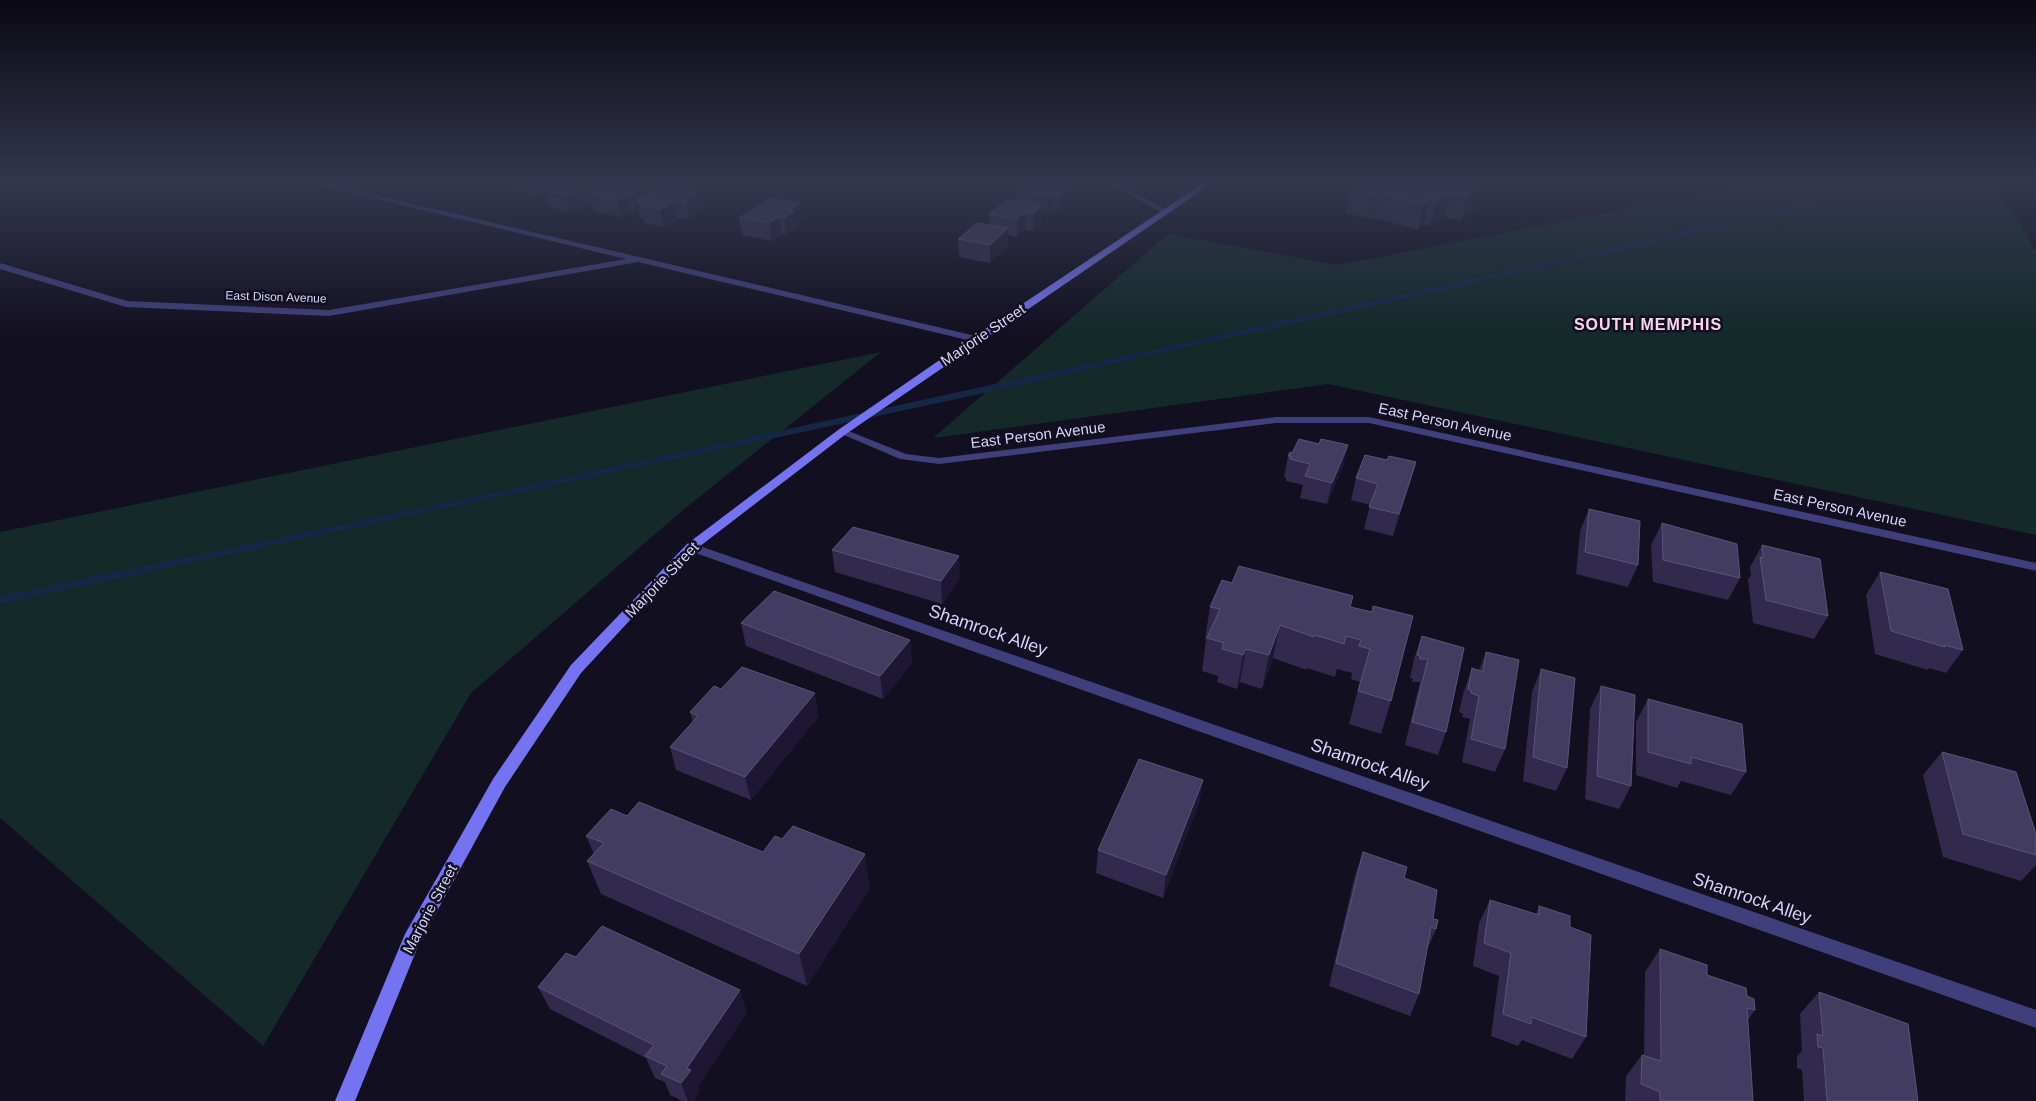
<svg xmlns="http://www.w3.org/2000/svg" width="2036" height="1101" viewBox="0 0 2036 1101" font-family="Arial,sans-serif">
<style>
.green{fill:#132a29}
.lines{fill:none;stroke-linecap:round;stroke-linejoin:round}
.stream{fill:#142846;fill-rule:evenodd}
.street{fill:#403f7b;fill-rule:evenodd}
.secondary{fill:#7473f1;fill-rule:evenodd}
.wall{fill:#312a4d}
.shaded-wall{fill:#1d1733}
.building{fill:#423c60;stroke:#5a5478}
.labels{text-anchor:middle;stroke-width:5;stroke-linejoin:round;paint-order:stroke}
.far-street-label{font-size:12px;fill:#d7d3fb;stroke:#120f20}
.street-label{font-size:15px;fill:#d7d3fb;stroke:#120f20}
.far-district-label{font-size:16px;font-weight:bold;letter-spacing:1px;fill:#fbd5ee;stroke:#120f20}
.near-street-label{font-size:18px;fill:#d7d3fb;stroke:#120f20}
</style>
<rect width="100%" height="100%" fill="#120f20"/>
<path class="green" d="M1754 184H1995L2036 251V535L1328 384 933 438 1168 234 1338 265Z
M881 352 683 510 471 693 263 1046 0 818V532Z"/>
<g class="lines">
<path class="stream" d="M1892 184H1905L1664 241 952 400 0 604V596C632 465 1262 327 1892 184Z"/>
<path class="street" d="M315 184H328L976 336 981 339 976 342 638 262 329 316 126 307 0 269V263L127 301 329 310 626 259Z
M1111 184H1120L1171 212 1164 214Z
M1276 417H1369L2036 563V571L1369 423H1276L939 464 900 459 837 432 842 429 846 430 906 454 939 458Z
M691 543 2036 1010V1028L687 550 685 547Z"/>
<path class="secondary" d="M1202 184H1211L846 434 695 550 581 673 505 787 419 944 355 1101H335L405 934 493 779 571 665 687 544 838 430 973 337Z"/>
</g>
<path class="wall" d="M488 184H609V185L611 184H655L657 190 698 189 702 211 689 218 677 219 664 227 644 223V219L640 218 638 211 636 212 631 211 621 217 594 211 592 204 584 205 570 212 552 208 551 205 549 204 546 193 541 195 516 190 514 185 508 188 499 186 495 188 489 186Z
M1025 184H1071L1070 198 1065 202V207L1058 212 1052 210 1047 213 1042 212V222L1033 231 1025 230 1017 237 1008 235V246L990 263 959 257 958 239 990 225 989 214 1016 200V189Z
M1357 184H1503L1499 188 1480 184 1474 208 1461 221 1444 217 1430 226 1424 224 1418 230 1373 217 1371 219 1346 213 1351 189Z
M800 203 802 221 796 225V229L786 235 782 234 772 241 742 235 739 218Z
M1319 444 1348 445 1343 466 1327 504 1300 498 1303 485 1286 481V477H1284L1288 456 1292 453Z
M1387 460 1416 462 1410 483 1393 536 1364 529 1370 505 1351 500 1356 478Z
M1589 509 1638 565 1628 587 1576 574 1580 531Z
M1662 523 1740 578 1728 600 1653 582 1651 545Z
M1762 545 1828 616 1814 639 1753 623 1748 579 1751 575 1750 567Z
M832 550 960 578 942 604 835 572Z
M1880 572 1963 650 1946 673 1929 668 1928 670 1875 654 1866 595Z
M1232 583 1351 607 1372 612 1391 701 1381 734 1349 724 1360 682 1351 679 1352 673 1337 669 1335 677 1307 668V670L1273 658 1262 689 1240 682 1237 689 1217 682 1218 676 1202 671 1206 640 1205 639 1210 607Z
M741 623 910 640 912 663 883 699 746 646Z
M1422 636 1464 648 1446 732 1438 755 1405 745 1420 682H1412L1413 679 1410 678 1414 659Z
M1486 652 1505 749 1495 772 1462 762 1470 719 1462 717 1463 714 1459 712 1464 691 1472 668 1479 670Z
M1541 669 1567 768 1556 791 1523 781 1532 692Z
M1601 686 1631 786 1619 809 1585 799 1590 709Z
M721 689 819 716 751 800 676 770 670 747 693 722 690 712Z
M1648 699 1746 772 1731 795 1681 781 1677 788 1636 775V722Z
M1942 752 2036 834V865L2021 881 1943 857 1923 775Z
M1203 780 1199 803 1163 898 1096 873 1098 850Z
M627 816 763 852 870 888 807 986 601 894 587 861 594 854 586 836Z
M1363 852 1404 878 1433 919 1436 929 1427 950 1419 994 1410 1016 1329 986 1355 875Z
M1490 900 1536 914 1539 906 1570 927 1586 1037 1572 1059 1522 1040 1518 1046 1491 1036 1499 976 1473 966 1479 923Z
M1660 949 1747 996 1755 1010 1748 1020 1753 1101H1625L1626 1076 1642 1055H1644L1645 972Z
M576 957 747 1012 698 1086 700 1091 693 1101H682L670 1095 665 1082 655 1078 646 1058 550 1009 538 987Z
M1819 992 1918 1101H1804L1802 1070 1797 1068V1056L1802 1051 1800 1014Z"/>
<path class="shaded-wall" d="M494 184H499V186L495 188Z
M506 184H514V185L508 188Z
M537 184H569L552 189 544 187 546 193 541 195Z
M600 184H609L611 192 590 194 592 204 584 205 570 212 566 195 580 188Z
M650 184H655L658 197 636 201 638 211 636 212 632 195Z
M1068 184H1071L1070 198 1065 202V207L1058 212 1059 195 1060 189Z
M1480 184 1474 208 1461 221 1467 196Z
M698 189 702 211 689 218 686 201 691 193Z
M1378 192 1373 217 1371 219 1376 194Z
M1052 193V210L1047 213V196Z
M1451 193 1444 217 1430 226 1436 201Z
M627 194 631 211 621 217 617 200Z
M1430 199 1424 224 1418 230 1424 205Z
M673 202 677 219 664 227 660 209Z
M800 203 802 221 796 225V229L786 235 784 218 789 210Z
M1042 205V222L1033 231V214Z
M1025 212V230L1017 237V219Z
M779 217 782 234 772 241 769 223Z
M1008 228V246L990 263V245Z
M1348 445 1343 466 1327 504 1332 483Z
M1416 462 1410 483 1393 536 1399 514Z
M959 556 960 578 942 604 941 581Z
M1280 625 1273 658 1262 689 1269 655Z
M910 640 912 663 883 699 880 676Z
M1246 649 1240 682 1237 689 1243 655Z
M815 693 819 716 751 800 745 777Z
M1203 780 1199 803 1163 898 1166 875Z
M865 854 870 888 807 986 799 954Z
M740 990 747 1012 698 1086 700 1091 693 1101H688L681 1083 687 1068Z"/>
<path class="building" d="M551 184H600L593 187 580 188 566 195 547 191 552 189 544 187Z
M611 184H650L632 195 627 194 617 200 590 194Z
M669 184H675L698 189 691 193 698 194 686 201 673 202 660 209 641 205 645 203 636 201Z
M1025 184H1068L1060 189 1065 190 1059 195 1052 193 1047 196 1016 189Z
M1357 184H1384L1397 188 1401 184H1480L1467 196 1451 193 1436 201 1430 199 1424 205 1378 192 1376 194 1351 189Z
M771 198 800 203 789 210 794 211 784 218 779 217 769 223 739 218Z
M1008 199 1042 205 1033 214 1025 212 1017 219 989 214Z
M977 223 1008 228 990 245 958 239Z
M1299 439 1319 444 1321 439 1348 445 1332 483 1305 476 1310 464 1290 459 1291 456H1288L1290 452 1292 453Z
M1365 455 1387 460 1389 456 1416 462 1399 514 1369 507 1378 484 1356 478Z
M1589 509 1640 521 1638 565 1585 552Z
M1662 523 1737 544 1740 578 1663 560Z
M853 527 959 556 941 581 832 550Z
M1762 545 1820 559 1828 616 1766 600 1760 557 1763 558Z
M1239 566 1353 596 1350 607 1372 612 1373 606 1413 616 1391 701 1358 691 1370 649 1359 646 1361 640 1346 636 1344 644 1315 635 1314 637 1280 625 1269 655 1246 649 1243 655 1222 649 1224 643 1207 638 1220 609 1210 607 1222 580 1232 583Z
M1880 572 1948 589 1963 650 1944 645 1945 647 1891 631Z
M774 591 910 640 880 676 741 623Z
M1422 636 1464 648 1446 732 1412 722 1428 659H1420V656L1417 655Z
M1486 652 1519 660 1505 749 1471 739 1479 696 1471 693V691L1468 689 1472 668 1483 672Z
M742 667 815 693 745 777 670 747 698 716 690 712 714 686 721 689Z
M1541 669 1575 678 1567 768 1533 757Z
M1601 686 1635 695 1631 786 1597 776Z
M1648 699 1742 724 1746 772 1691 757V764L1648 752Z
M1942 752 2016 772 2036 834V855L1963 834Z
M1139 759 1203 780 1166 875 1098 850Z
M639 802 763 852 775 836 782 839 793 826 865 854 799 954 587 861 604 843 586 836 611 809 627 816Z
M1363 852 1407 867 1404 878 1437 890 1433 919 1438 920 1436 929 1431 927 1419 994 1336 963Z
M1490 900 1539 915V906L1570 916V927L1591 935 1586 1037 1531 1017V1024L1503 1014 1511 953 1484 943Z
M602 926 740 990 687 1068 691 1070 681 1083 661 1074 667 1066 645 1056 654 1045 538 987 566 953 576 957Z
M1660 949 1707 965V975L1746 988 1747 996 1754 999 1755 1010 1747 1008 1753 1101H1660V1092L1641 1084 1642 1055 1661 1061Z
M1819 992 1908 1024 1918 1101H1827L1823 1048 1818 1047 1817 1034 1823 1036Z"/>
<linearGradient id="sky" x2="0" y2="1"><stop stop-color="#0a0812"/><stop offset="0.54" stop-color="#33374e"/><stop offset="1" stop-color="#33374e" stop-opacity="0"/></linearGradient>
<rect width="2036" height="338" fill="url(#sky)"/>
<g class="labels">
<g class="far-street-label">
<text transform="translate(276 297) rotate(2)" y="4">East Dison Avenue</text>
</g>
<g class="street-label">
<text transform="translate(983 335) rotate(-34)" y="5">Marjorie Street</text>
<text transform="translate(1445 422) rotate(12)" y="5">East Person Avenue</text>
<text transform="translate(1038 435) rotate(-7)" y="5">East Person Avenue</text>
<text transform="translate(1840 508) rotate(12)" y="5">East Person Avenue</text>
<text transform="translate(662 580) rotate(-46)" y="5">Marjorie Street</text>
<text transform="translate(430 909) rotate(-62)" y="5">Marjorie Street</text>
</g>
<g class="far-district-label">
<text x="1648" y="330">SOUTH MEMPHIS</text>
</g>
<g class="near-street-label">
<text transform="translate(988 630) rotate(19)" y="6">Shamrock Alley</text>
<text transform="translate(1370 764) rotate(19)" y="6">Shamrock Alley</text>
<text transform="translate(1752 898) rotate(19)" y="6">Shamrock Alley</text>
</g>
</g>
</svg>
